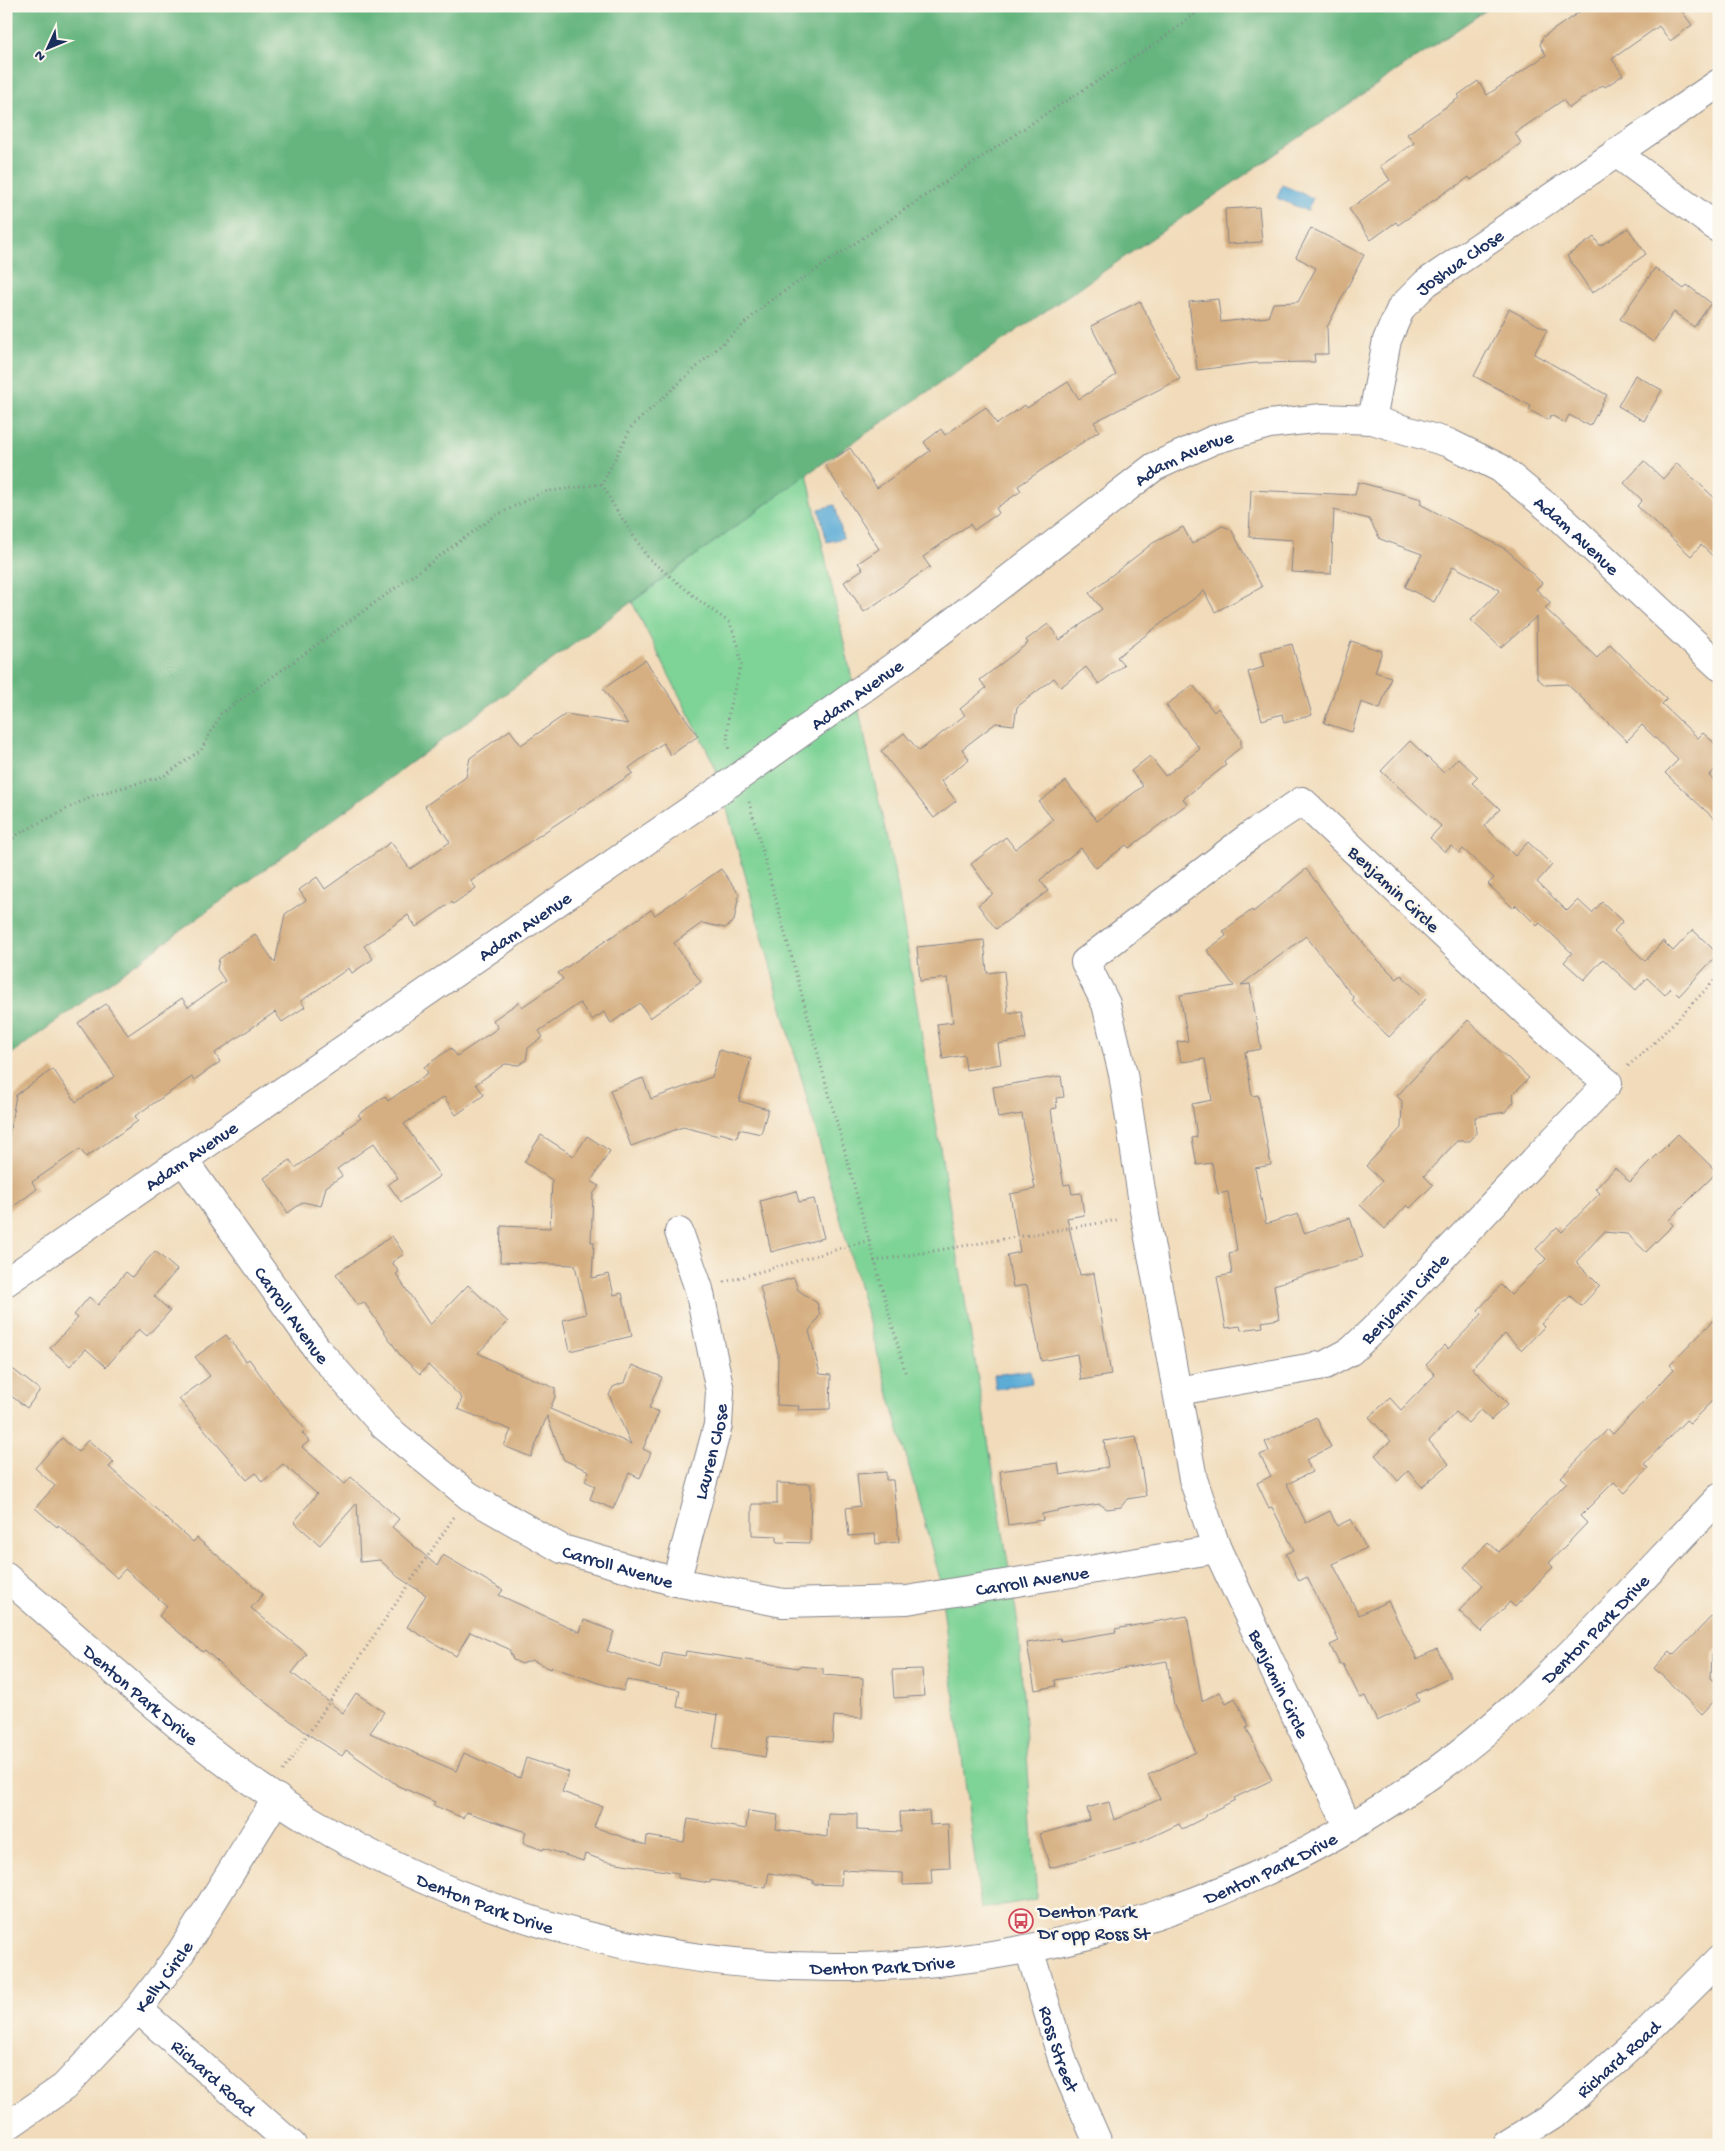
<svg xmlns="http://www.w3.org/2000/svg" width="1725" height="2151" viewBox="0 0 1725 2151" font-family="'Gochi Hand',sans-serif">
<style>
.green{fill:#7ed396;stroke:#4c817a}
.forest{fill:#66b57f;stroke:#40726e}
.water{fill:#5cacd6;stroke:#3c6e9a}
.building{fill:#d5af81}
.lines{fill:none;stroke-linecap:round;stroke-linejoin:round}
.minor-casing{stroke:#86858c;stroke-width:30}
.major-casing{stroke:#86858c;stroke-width:30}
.path{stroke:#86858c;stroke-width:3;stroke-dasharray:1 4;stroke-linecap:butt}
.minor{stroke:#fff;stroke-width:28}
.major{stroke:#fff;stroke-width:28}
.labels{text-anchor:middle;stroke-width:5;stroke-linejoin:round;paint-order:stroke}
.street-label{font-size:19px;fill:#1b2f5e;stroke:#fbf7ec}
.poi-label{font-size:19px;fill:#1b2f5e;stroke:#fbf7ec;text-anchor:start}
</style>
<rect width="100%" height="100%" fill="#fbf7ec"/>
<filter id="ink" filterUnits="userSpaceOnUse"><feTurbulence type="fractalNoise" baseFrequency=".02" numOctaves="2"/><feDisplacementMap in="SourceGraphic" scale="10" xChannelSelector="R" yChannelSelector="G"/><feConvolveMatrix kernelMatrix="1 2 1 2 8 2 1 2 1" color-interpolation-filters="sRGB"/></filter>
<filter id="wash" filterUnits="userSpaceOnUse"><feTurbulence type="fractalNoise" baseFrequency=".0096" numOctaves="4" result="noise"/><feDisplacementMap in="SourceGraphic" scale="20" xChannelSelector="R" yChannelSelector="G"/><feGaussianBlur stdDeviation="1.12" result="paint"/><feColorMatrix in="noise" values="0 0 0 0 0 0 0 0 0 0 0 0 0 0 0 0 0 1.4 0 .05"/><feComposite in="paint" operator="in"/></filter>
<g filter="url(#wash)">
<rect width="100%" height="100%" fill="#f1dbba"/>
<path class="green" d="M807 474 897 884 1018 1624 1037 1899 981 1909 939 1575 715 766 632 602Z"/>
<path class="forest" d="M6 6H1492L807 474 6 1058Z"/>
<path class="water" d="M1282 185 1313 198 1307 211 1277 198Z
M835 505 843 538 827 542 819 509Z
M1030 1370 1032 1383 996 1389 994 1375Z"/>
<g id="blocks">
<path class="building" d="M1588 6H1687L1681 10 1692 25 1670 41 1659 26 1612 59 1623 75 1605 87 1603 85 1569 108 1563 100 1515 133 1521 143 1488 168 1471 180 1469 177 1454 188 1453 187 1398 225 1396 222 1371 240 1349 209 1390 180 1380 166 1414 143 1407 134 1460 97 1458 95 1478 81 1487 95 1546 55 1540 45 1543 37Z
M1259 207 1262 242 1227 244 1225 209Z
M1311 228 1364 255 1327 327 1328 354H1314L1315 362 1255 363 1197 370 1189 302 1218 299 1221 322 1268 317 1273 303 1298 302 1316 268 1296 257Z
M1628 228 1646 254 1592 293 1567 256 1594 237 1600 246Z
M1655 268 1684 289 1687 285 1711 303 1694 327 1674 312 1653 342 1620 319Z
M1140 301 1180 379 1094 422 1099 431 1018 486 1021 491 996 508 999 513 974 530 970 524 923 557 930 567 864 612 844 582 863 569 858 563 879 549 825 465 850 448 877 488 930 451 924 442 941 429 945 435 986 407 997 424 1025 405 1027 408 1068 382 1079 399 1116 375 1091 326Z
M1509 309 1547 330 1534 354 1607 395 1590 426 1569 415 1565 423 1551 415 1548 420 1529 410 1531 406 1474 376Z
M1635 375 1662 390 1644 421 1618 406Z
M1644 461 1663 479 1677 463 1719 502V562L1701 545 1691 556 1637 506 1642 500 1624 483Z
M1358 482 1422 499 1420 504 1507 550 1542 583 1536 589 1551 603 1545 608 1597 658 1610 644 1630 664 1667 699 1662 704 1698 738 1703 733 1719 747V765L1709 776 1719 785V823L1665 773 1678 760 1642 725 1627 741 1567 684 1545 685 1537 678 1536 617 1501 648 1471 620 1500 590 1453 566 1434 602 1405 587 1422 554 1380 539 1369 519 1334 510 1331 574 1291 572 1293 540 1249 537 1251 490 1355 495Z
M1222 526 1231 529 1262 587 1215 612 1204 591 1117 657 1124 665 1099 684 1086 667 1061 687 1054 678 1017 707 1014 725 996 723 962 749 969 759 941 781 956 801 934 818 881 751 904 733 919 751 965 715 960 709 986 688 980 680 1028 643 1026 640 1048 624 1060 640 1102 609 1089 593 1153 543 1183 527 1192 544Z
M1351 641 1382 651 1375 672 1391 677 1380 709 1361 702 1352 732 1324 723Z
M1292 644 1312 715 1284 723 1282 714 1262 720 1248 672 1264 667 1260 652Z
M645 660 698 736 671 755 663 743 629 768 633 773 471 881 476 888 453 904 452 902 416 927 408 915 364 946 373 959 352 973 349 968 301 1001 305 1007 282 1022 275 1012 215 1053 220 1062 194 1080 192 1077 135 1116 138 1121 86 1157 80 1149 32 1182 37 1189 6 1212V1152L16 1095 53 1069 76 1102 115 1076 78 1023 106 1004 128 1035 182 998 188 1007 225 981 217 969 219 959 255 934 275 963 285 914 306 900 299 890 317 877 325 889 391 842 410 869 450 842 425 806 466 777 470 758 510 730 521 745 566 714 628 724 603 689Z
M1193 685 1214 712 1218 708 1229 723 1241 739V747L1224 761 1226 765 1183 799 1187 804 1129 848 1126 845 1096 868 1081 848 1040 880 1048 891 996 929 978 905 993 894 971 864 1006 837 1015 849 1053 820 1039 802 1066 781 1097 821 1143 786 1131 771 1150 756 1165 776 1200 749 1166 705Z
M1410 741 1444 773 1458 758 1478 777 1472 783 1500 809 1484 826 1515 856 1528 842 1552 865 1537 882 1567 911 1578 900 1592 913 1602 902 1623 921 1614 931 1645 961 1663 941 1673 951 1693 930 1718 954 1679 996 1671 988 1665 995 1647 978 1636 990 1603 959 1584 980 1564 962 1572 953 1540 923 1537 926 1516 905 1513 908 1488 884 1494 878 1463 849 1459 853 1451 846 1445 852 1430 838 1441 826 1381 771Z
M721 869 739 894 734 921 725 928 702 923 674 943 701 982 650 1018 640 1003 611 1023 604 1012 592 1020 580 1003 539 1031 543 1037 528 1048 526 1060 519 1065 505 1064 476 1084 484 1095 456 1115 444 1097 404 1124 440 1176 401 1202 388 1184 398 1178 374 1143 337 1169 342 1176 326 1187 321 1206 303 1202 288 1213 264 1178 290 1160 295 1168 345 1133 343 1131 361 1118 358 1115 385 1096 388 1101 428 1073 424 1067 451 1048 457 1056 498 1028 493 1020 519 1002 522 1007 563 979 558 973 651 910 655 915Z
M1306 869 1372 954 1397 979 1401 975 1426 999 1389 1037 1352 1001 1354 998 1306 936 1241 985 1250 984 1261 1049 1245 1052 1252 1096 1258 1095 1271 1165 1255 1168 1266 1224 1298 1214 1304 1233 1350 1218 1363 1257 1274 1285 1279 1319 1262 1322 1263 1327 1241 1330 1240 1326 1226 1328 1217 1277 1232 1274 1229 1253 1237 1251 1228 1192 1218 1194 1212 1163 1197 1165 1192 1138 1197 1137 1192 1104 1212 1100 1205 1059 1181 1062 1177 1042 1188 1041 1180 995 1234 986 1207 950 1226 936 1223 931 1252 910 1253 912Z
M984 940 987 973 1004 971 1008 1013 1021 1011 1026 1039 998 1044 1001 1064 966 1070 964 1055 943 1059 937 1024 953 1022 948 978 920 981 917 947Z
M1468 1020 1529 1078 1513 1094 1514 1102 1505 1112 1475 1117 1476 1134 1470 1141H1457L1424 1176 1433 1185 1410 1208 1407 1205 1385 1229 1360 1205 1382 1181 1366 1166 1401 1128 1402 1101 1397 1096Z
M719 1050 751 1059 739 1101 768 1109 761 1134 739 1129 737 1138 720 1133 719 1136 683 1127 631 1146 610 1090 643 1078 651 1099 712 1077Z
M1061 1076 1064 1097 1056 1098 1057 1108 1051 1109 1056 1143 1064 1185 1070 1184 1072 1194 1081 1193 1084 1215 1067 1218 1080 1275 1094 1273 1111 1375 1081 1380 1077 1354 1041 1361 1027 1285 1013 1287 1007 1255 1020 1252 1010 1194 1035 1189 1022 1114 998 1118 993 1087Z
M1678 1134 1717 1172 1669 1220 1673 1225 1646 1252 1627 1234 1604 1232 1576 1262 1600 1286 1581 1306 1570 1296 1541 1324 1544 1327 1522 1350 1505 1334 1472 1368 1508 1404 1491 1420 1480 1410 1468 1423 1456 1412 1429 1441 1449 1464 1422 1487 1408 1471 1398 1481 1375 1455 1391 1441 1369 1417 1390 1398 1401 1410 1435 1375 1426 1365 1445 1345 1448 1349 1482 1314 1478 1310 1501 1285 1511 1295 1546 1259 1536 1249 1557 1227 1562 1232 1600 1193 1595 1189 1615 1168 1630 1182Z
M541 1135 574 1156 587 1136 610 1151 591 1181 599 1186 593 1194 591 1242H594L592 1278 609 1274 614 1295 622 1293 632 1336 570 1351 563 1320 586 1314 575 1265 500 1262 501 1226 550 1228 552 1180 524 1162Z
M796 1191 799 1202 814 1199 824 1238 771 1252 760 1201Z
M392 1236 404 1254 392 1262 399 1272 396 1274 430 1325 468 1285 508 1322 478 1353 506 1367H504L555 1388V1397L550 1409 631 1444 609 1395 613 1387 625 1382 632 1365 662 1377 649 1408 659 1412 643 1449 651 1453 640 1478 629 1473 613 1509 590 1499 595 1486 585 1481 589 1471 564 1460 547 1416 531 1457 504 1446 511 1430 458 1409 462 1398 428 1365 420 1374 400 1355 364 1302 358 1305 336 1274Z
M155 1251 177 1270 154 1296 170 1311 147 1336 139 1329 106 1367 86 1349 70 1366 50 1348 78 1318 74 1315 89 1297 98 1305 126 1272 132 1277Z
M794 1278 798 1290 817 1303 820 1315 809 1331 820 1374 831 1375 830 1409 798 1410 799 1406 777 1405 778 1354 760 1287Z
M1719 1315V1394L1690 1423 1686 1420 1644 1464 1648 1468 1625 1493 1614 1482 1580 1516 1587 1523 1549 1563 1553 1567 1515 1607 1510 1602 1481 1632 1459 1611 1483 1585 1464 1567 1488 1542 1499 1552 1567 1482 1561 1477 1608 1429 1613 1434 1674 1369 1670 1365Z
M226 1335 246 1361 249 1359 277 1397 306 1430 302 1433 309 1441 302 1447 345 1484 351 1477 399 1519 392 1527 437 1566 443 1555 503 1590 499 1595 580 1632 584 1620 614 1631 607 1651 660 1669 663 1652 685 1656 686 1651 799 1668V1666L823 1668V1675L863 1678 862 1718 834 1716 832 1742 768 1737 765 1757 713 1748 718 1715 677 1707 680 1690 627 1680 623 1691 552 1667 551 1669 532 1660 522 1664 513 1660 509 1649 470 1632 456 1656 407 1627 426 1595 398 1577 380 1560 360 1562 357 1503 320 1545 294 1522 317 1494 283 1464 262 1482 256 1473 247 1480 179 1399 210 1376 195 1357Z
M6 1364 40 1390 27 1408 6 1392Z
M1316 1417 1331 1447 1306 1460 1312 1472 1287 1484 1306 1523 1330 1511 1337 1526 1351 1519 1366 1548 1333 1564 1359 1615 1388 1601 1417 1659 1437 1649 1451 1677 1416 1694 1419 1701 1377 1721 1365 1696 1360 1698 1343 1664 1340 1665 1330 1645 1339 1641 1307 1577 1299 1581 1286 1554 1294 1550 1272 1507 1269 1508 1257 1483 1271 1476 1260 1455 1269 1451 1265 1442Z
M1136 1436 1146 1496 1127 1499 1121 1507 1107 1509 1100 1504 1066 1509 1042 1514 1043 1520 1008 1525 1000 1471 1058 1463 1060 1475 1108 1467 1104 1441Z
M62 1438 78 1452 88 1440 114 1462 109 1467 193 1542 197 1538 263 1594 251 1608 307 1654 292 1673 343 1713 356 1693 384 1712 370 1733 456 1771 464 1753 520 1778 526 1758 569 1772 562 1792 602 1806 594 1827 646 1845 647 1836 684 1842 688 1819 746 1829 748 1811 778 1815 776 1829 827 1837 828 1813 857 1814V1830L901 1832 900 1812 929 1811 930 1825 948 1824 950 1868 931 1869 932 1884 903 1885V1873L842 1870 841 1885 813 1884V1880L769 1873 766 1888 711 1880 710 1883 678 1878V1873L605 1861 585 1854 583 1861 544 1848 543 1850 523 1843 526 1832 466 1812 463 1818 433 1805 435 1802 396 1785V1784L346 1750 342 1756 308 1734 242 1684 205 1650 203 1652 159 1616 167 1606 125 1569 117 1578 58 1525 57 1527 35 1508 55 1486 35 1468Z
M886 1472V1480H893L899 1542 876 1544 875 1534 849 1536 846 1508 860 1506 857 1474Z
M777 1483 811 1484 810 1543 777 1542V1536L752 1535V1504H777Z
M1719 1609V1647L1712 1654 1711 1678 1719 1685V1696L1702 1714 1654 1668 1670 1651 1674 1655Z
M1187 1616 1202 1701 1220 1692 1226 1703 1235 1698 1249 1726 1246 1727 1272 1780 1234 1798 1235 1800 1205 1815 1206 1817 1182 1829 1179 1824 1141 1842 1050 1868 1040 1834 1090 1820 1087 1808 1109 1802 1114 1820 1160 1799 1148 1775 1196 1752 1174 1706 1167 1661 1055 1680 1056 1686 1035 1690 1027 1643 1060 1638 1061 1641 1116 1632 1115 1629Z
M922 1669 924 1696 894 1698 892 1670Z"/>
</g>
</g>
<g filter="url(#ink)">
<use href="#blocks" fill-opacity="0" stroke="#86858c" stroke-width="1"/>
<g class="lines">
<g class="minor-casing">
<g id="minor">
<path d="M1616 153 1719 229"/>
<path id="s1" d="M1372 420 1387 340 1401 308 1426 283 1719 83"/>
<path id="s2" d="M184 1161 317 1349 384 1426 469 1496 562 1549 676 1582 783 1603 907 1600 1217 1549"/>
<path id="s3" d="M6 1282 740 776 910 655 1154 467 1213 440 1269 424 1322 418 1372 420 1449 443 1500 468 1562 519 1719 666"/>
<path id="s4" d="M1178 1391 1325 1365 1351 1351 1377 1326 1608 1083 1558 1042 1302 801 1251 835 1085 962 1106 1004 1123 1074 1145 1216 1193 1479 1217 1549 1349 1828"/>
<path id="s5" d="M676 1582 718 1425 720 1391 699 1289 679 1232"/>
<path id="s6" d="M1029 1949 1064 2065 1099 2145"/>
<path id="s7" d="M138 2009 292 2145"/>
<path id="s8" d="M6 2127 64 2087 138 2009 181 1952 277 1798"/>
<path id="s9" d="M1507 2145 1553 2116 1647 2032 1719 1960"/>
</g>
</g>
<g class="major-casing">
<g id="major">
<path id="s10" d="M6 1577C104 1660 198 1752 308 1819 661 2032 1098 2014 1433 1773 1540 1696 1627 1593 1719 1498"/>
</g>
</g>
<path class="path" d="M602 484 614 506 648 558 701 602 730 623 738 645 741 665 729 709 727 743 729 749
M749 802 906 1375
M6 845 18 834 92 796 164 776 201 750 221 714 495 516 543 492 602 484 632 426 767 303 1041 117 1158 42 1205 6
M1628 1066 1652 1045 1719 976
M874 1261 1117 1220
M724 1282 870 1240
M283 1771 454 1517"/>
<use href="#minor" class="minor"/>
<use href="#major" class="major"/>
</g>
</g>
<defs>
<g id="bus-ring" transform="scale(1.25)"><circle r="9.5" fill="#fbf7ec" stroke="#d1495b" stroke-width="1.5"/><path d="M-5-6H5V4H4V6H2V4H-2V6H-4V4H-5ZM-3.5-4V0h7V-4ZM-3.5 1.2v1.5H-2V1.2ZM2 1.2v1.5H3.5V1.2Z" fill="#d1495b"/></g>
</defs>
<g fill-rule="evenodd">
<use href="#bus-ring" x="1021" y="1921"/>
</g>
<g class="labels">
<g class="street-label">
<text dy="7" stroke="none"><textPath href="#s1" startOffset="191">Joshua Close</textPath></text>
<text dy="7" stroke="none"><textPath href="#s3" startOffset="1439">Adam Avenue</textPath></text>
<text dy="7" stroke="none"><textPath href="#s3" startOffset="1874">Adam Avenue</textPath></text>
<text dy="7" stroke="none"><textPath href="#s3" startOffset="1034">Adam Avenue</textPath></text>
<text transform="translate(1395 888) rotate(43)" y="7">Benjamin Circle</text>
<text dy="7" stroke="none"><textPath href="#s3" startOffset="629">Adam Avenue</textPath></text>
<text dy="7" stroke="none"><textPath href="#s3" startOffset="224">Adam Avenue</textPath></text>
<text dy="7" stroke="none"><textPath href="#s4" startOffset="254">Benjamin Circle</textPath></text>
<text dy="7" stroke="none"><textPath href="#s2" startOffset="188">Carroll Avenue</textPath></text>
<text dy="7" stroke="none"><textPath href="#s5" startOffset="135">Lauren Close</textPath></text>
<text dy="7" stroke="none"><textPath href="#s2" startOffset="608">Carroll Avenue</textPath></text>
<text dy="7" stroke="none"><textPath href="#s2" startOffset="1028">Carroll Avenue</textPath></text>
<text dy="7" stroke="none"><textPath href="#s10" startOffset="1798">Denton Park Drive</textPath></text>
<text dy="7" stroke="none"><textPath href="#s4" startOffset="1989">Benjamin Circle</textPath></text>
<text dy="7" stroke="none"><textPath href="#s10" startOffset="179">Denton Park Drive</textPath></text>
<text dy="7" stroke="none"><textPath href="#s10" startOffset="1392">Denton Park Drive</textPath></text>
<text dy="7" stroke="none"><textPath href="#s10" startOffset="584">Denton Park Drive</textPath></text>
<text dy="7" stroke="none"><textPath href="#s10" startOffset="989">Denton Park Drive</textPath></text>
<text dy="7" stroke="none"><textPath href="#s8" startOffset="219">Kelly Circle</textPath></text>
<text dy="7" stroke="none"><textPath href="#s6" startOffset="104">Ross Street</textPath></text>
<text dy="7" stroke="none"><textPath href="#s9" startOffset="141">Richard Road</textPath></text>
<text dy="7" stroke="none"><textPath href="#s7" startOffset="102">Richard Road</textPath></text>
</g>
<g class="poi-label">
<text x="1038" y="1917">Denton Park<tspan x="1038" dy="22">Dr opp Ross St</tspan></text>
</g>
</g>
<rect width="1725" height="2151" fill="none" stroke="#fbf7ec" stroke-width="25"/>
<g transform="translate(48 48) rotate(226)" stroke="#fbf7ec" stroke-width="4" paint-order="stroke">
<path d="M0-4L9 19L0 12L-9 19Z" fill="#1b2f5e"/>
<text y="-8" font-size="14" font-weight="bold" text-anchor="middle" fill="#1b2f5e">N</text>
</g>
</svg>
